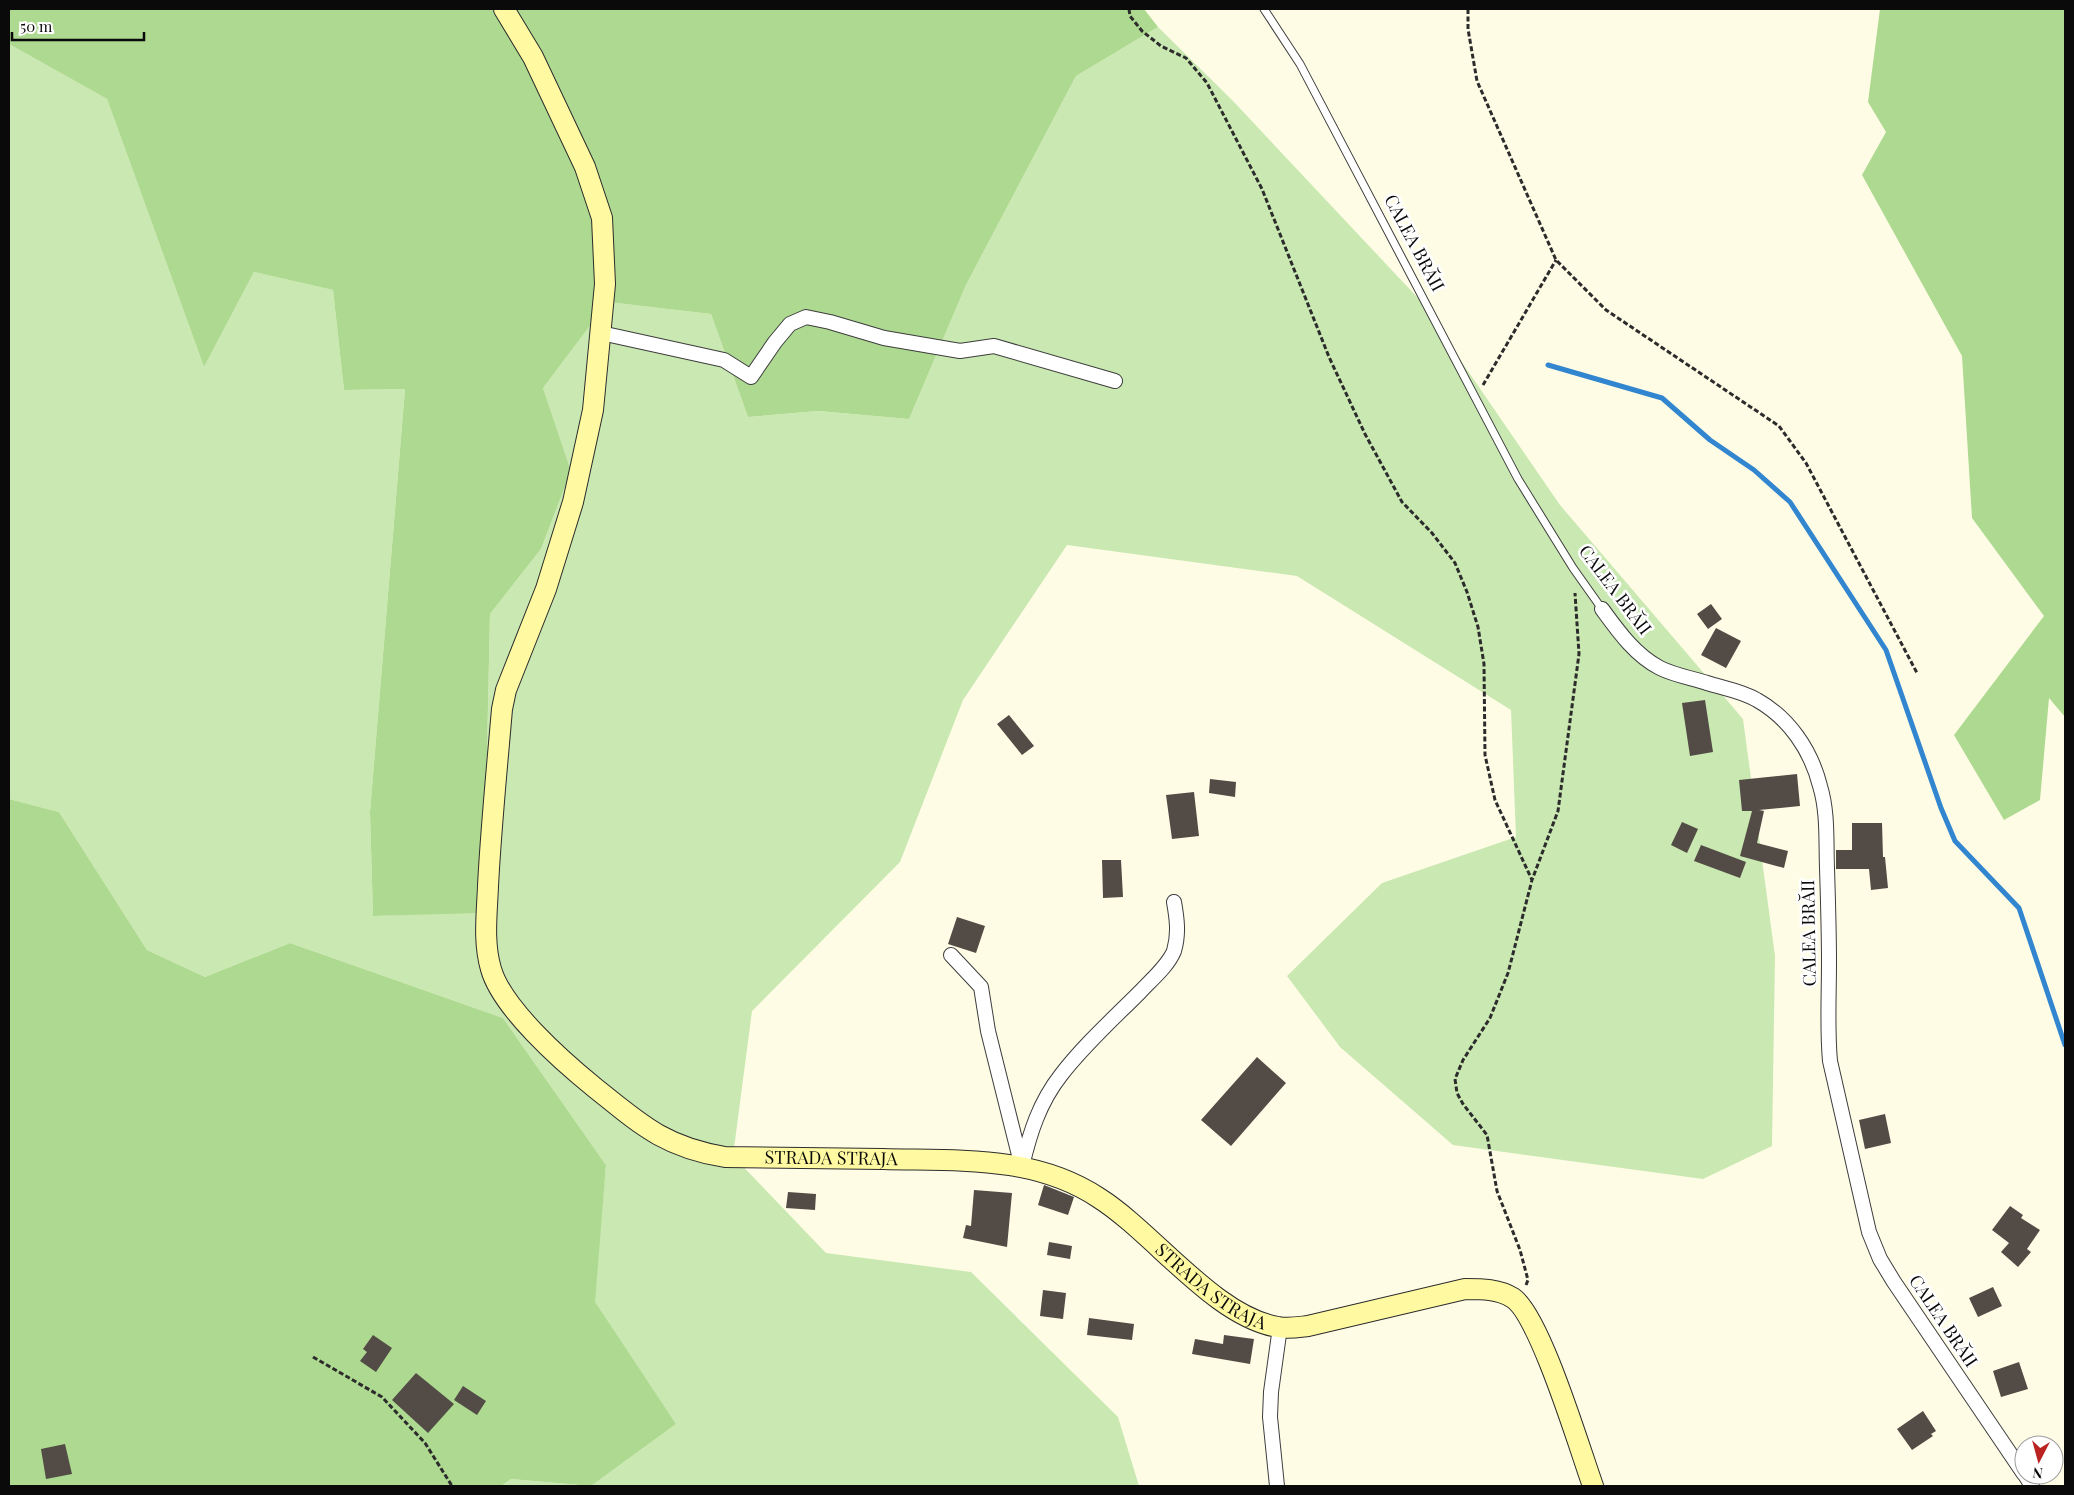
<svg xmlns="http://www.w3.org/2000/svg" width="2074" height="1495" viewBox="0 0 2074 1495" font-family="'Playfair Display',serif">
<style>
.green{fill:#cae8b1}
.forest{fill:#add990}
.lines{fill:none;stroke-linecap:round;stroke-linejoin:round}
.stream{stroke:#3186cf;stroke-width:5}
.building{fill:#524b46}
.service-casing{stroke:#3d3d3d;stroke-width:9}
.minor-casing{stroke:#3d3d3d;stroke-width:16}
.secondary-casing{stroke:#2c2c2c;stroke-width:22}
.path{stroke:#2c2c2c;stroke-width:3;stroke-dasharray:5 2.5;stroke-linecap:butt}
.service{stroke:#fff;stroke-width:7}
.minor{stroke:#fff;stroke-width:14}
.secondary{stroke:#fffaa1;stroke-width:20}
.labels{text-anchor:middle;stroke-width:5;stroke-linejoin:round;paint-order:stroke}
.street-label{font-size:18px;fill:#0a0a0a;stroke:#fff}
</style>
<rect width="100%" height="100%" fill="#fffce6"/>
<path class="green" d="M1158 27 1233 101 1417 297 1560 505 1743 719 1775 956 1772 1146 1703 1179 1453 1145 1340 1047 1287 976 1382 883 1516 837 1511 710 1297 576 1067 545 963 700 900 862 752 1011 733 1156 826 1253 971 1272 1118 1417 1139 1486H501L511 1479 591 1486 676 1424 594 1302 606 1165 503 1018 290 943 205 977 147 950 59 812 9 799V44L107 99 204 367 254 272 333 290 344 390 405 389 370 812 373 916 477 912 486 798 490 614 541 549 571 471 543 388 608 302 711 314 748 417 818 411 909 419 966 285 1076 76Z"/>
<path class="forest" d="M9 9H1144L1158 27 1076 76 966 285 909 419 818 411 748 417 711 314 608 302 543 388 571 471 541 549 490 614 486 798 477 913 373 916 370 812 405 389 344 390 333 290 254 272 204 367 107 99 9 44Z
M1880 9H2065V717L2049 698 2040 800 2004 820 1954 735 2044 616 1972 518 1962 356 1862 175 1886 132 1868 102Z
M9 799 59 812 147 950 205 977 290 943 503 1018 606 1165 595 1302 676 1424 591 1486 511 1479 501 1486H9Z"/>
<g class="lines">
<path class="stream" d="M1548 365 1662 398 1710 440 1754 470 1790 502 1886 650 1941 808 1955 841 2019 908 2065 1045"/>
</g>
<path class="building" d="M1711 604 1722 619 1708 629 1697 614Z
M1716 628 1741 641 1726 668 1701 655Z
M1705 700 1713 752 1690 756 1682 703Z
M1009 715 1034 746 1022 755 997 724Z
M1797 774 1800 806 1759 810 1764 811 1757 843 1788 851 1784 868 1740 856 1752 811H1742L1739 780Z
M1210 779 1236 782 1235 797 1209 793Z
M1194 792 1199 836 1172 839 1166 795Z
M1682 822 1698 829 1687 853 1671 845Z
M1852 823H1882L1883 857H1885L1888 888 1871 890 1869 869H1836V850H1852Z
M1701 845 1746 862 1740 878 1694 861Z
M1102 860H1121L1123 897 1103 898Z
M957 917 985 926 976 953 948 944Z
M1257 1057 1286 1083 1231 1146 1201 1120Z
M1885 1114 1891 1143 1865 1149 1859 1120Z
M1044 1185 1074 1197 1068 1215 1038 1205Z
M974 1190 1012 1193 1007 1247 963 1238 966 1225 971 1226Z
M788 1192 816 1194 815 1210 786 1208Z
M2010 1206 2023 1215 2021 1218 2040 1230 2027 1249 2031 1252 2018 1267 2001 1252 2009 1243 1992 1230Z
M1049 1242 1072 1246 1070 1259 1047 1255Z
M1993 1287 2002 1306 1978 1317 1969 1298Z
M1043 1290 1066 1293 1063 1319 1040 1316Z
M1089 1318 1134 1324 1132 1340 1087 1335Z
M373 1335 392 1348 376 1372 360 1361 367 1352 363 1349Z
M1224 1335 1254 1339 1250 1364 1192 1354 1195 1339 1223 1344Z
M2019 1362 2028 1389 2001 1397 1993 1371Z
M416 1373 454 1404 428 1433 392 1400Z
M463 1386 486 1401 477 1415 454 1400Z
M1923 1411 1936 1431 1931 1434 1933 1436 1912 1450 1897 1429Z
M65 1444 72 1474 46 1479 41 1449Z"/>
<g class="lines">
<g class="service-casing">
<path id="service" d="M1264 9 1300 64 1518 479 1573 568 1602 609"/>
</g>
<g class="minor-casing">
<path id="minor" d="M601 333 724 360 751 377 775 342 790 324 806 317 830 322 884 338 960 351 994 346 1115 381
M1602 609C1618 631 1635 655 1660 668 1674 675 1691 678 1707 683 1723 688 1742 691 1757 700 1789 718 1811 750 1820 786 1828 812 1826 841 1827 868 1828 900 1829 931 1829 963 1829 996 1827 1029 1830 1061L1869 1232 1880 1259 1894 1282 2024 1474
M951 955 981 987 988 1031 1021 1163
M1022 1166C1030 1133 1039 1103 1061 1075 1084 1045 1113 1019 1140 992 1151 980 1168 966 1174 951 1179 934 1177 919 1174 902
M2025 1475 2032 1486
M1277 1486 1270 1417 1271 1392 1280 1327"/>
</g>
<g class="secondary-casing">
<g id="secondary">
<path id="s1" d="M504 9 533 57 585 167 602 218 605 284 593 410 573 502 546 589 506 690 502 709C497 768 491 827 488 886 487 913 483 942 491 969 502 1008 562 1061 594 1087 640 1124 664 1147 725 1157 777 1158 830 1158 883 1159 958 1161 1034 1155 1099 1198 1154 1233 1215 1317 1278 1327 1288 1329 1299 1327 1308 1326L1465 1289C1482 1289 1499 1289 1513 1298 1540 1316 1580 1450 1593 1486"/>
</g>
</g>
<path class="path" d="M1129 9 1130 16 1142 31 1161 46 1186 58 1207 83 1262 189 1329 357 1365 434 1402 502 1432 533 1455 563 1467 592 1478 627 1484 664 1485 755 1495 800 1532 880
M1468 9V29L1477 81 1556 260 1606 310 1779 426 1806 463 1917 673
M1483 385 1556 260
M1526 1285 1528 1280 1520 1250 1497 1191 1487 1135 1463 1104 1457 1093 1455 1079 1463 1060 1490 1018 1508 973 1532 880 1558 811 1579 654 1575 593
M313 1357 382 1397 425 1443 452 1486"/>
<use href="#service" class="service"/>
<use href="#minor" class="minor"/>
<use href="#secondary" class="secondary"/>
</g>
<g class="labels">
<g class="street-label">
<text transform="translate(1414 243) rotate(62)" y="6">CALEA BRĂII</text>
<text transform="translate(1615 590) rotate(53)" y="6">CALEA BRĂII</text>
<text transform="translate(1809 933) rotate(-91)" y="6">CALEA BRĂII</text>
<text dy="6" stroke="none"><textPath href="#s1" startOffset="1414">STRADA STRAJA</textPath></text>
<text dy="6" stroke="none"><textPath href="#s1" startOffset="1832">STRADA STRAJA</textPath></text>
<text transform="translate(1943 1321) rotate(56)" y="6">CALEA BRĂII</text>
</g>
</g>
<rect width="2074" height="1495" fill="none" stroke="#0a0a0a" stroke-width="20"/>
<g transform="translate(2039 1460) rotate(186)"><circle r="24" fill="#ffffff" stroke="#9d9d9d"/>
<path d="M0-4L9 19L0 12L-9 19Z" fill="#ba2321"/>
<text y="-8" font-size="14" font-weight="bold" text-anchor="middle" fill="#0a0a0a">N</text>
</g>
<path d="M12 32v8h132v-8" fill="none" stroke="#0a0a0a" stroke-width="2.5"/>
<text x="20" y="32" font-size="15" fill="#0a0a0a" stroke="#ffffff" stroke-width="4" paint-order="stroke">50 m</text>
</svg>
